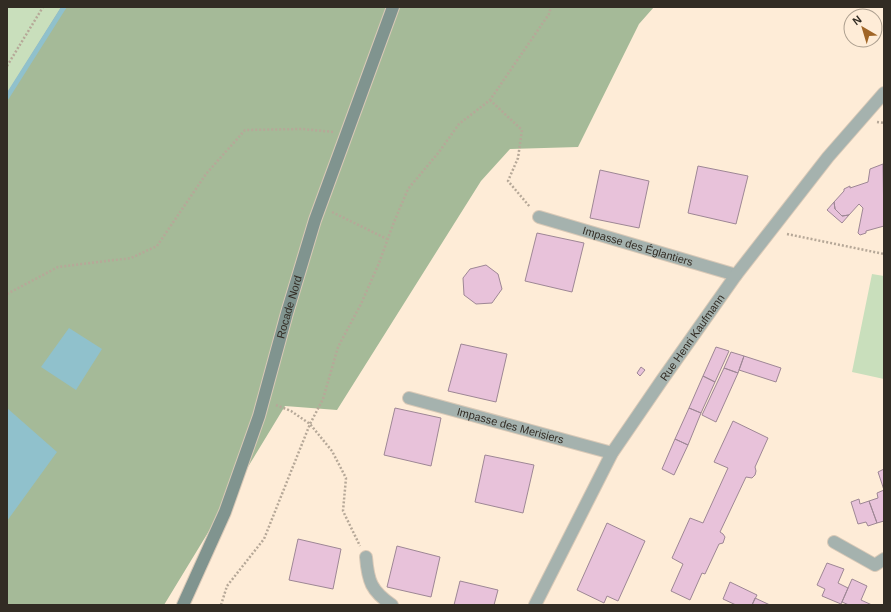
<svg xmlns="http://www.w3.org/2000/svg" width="891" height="612" viewBox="0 0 891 612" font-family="Helvetica,sans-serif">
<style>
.green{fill:#c9dfbc}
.forest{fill:#a5ba98}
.water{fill:#90c1cc}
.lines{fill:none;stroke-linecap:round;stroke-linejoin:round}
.stream{stroke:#90c1cc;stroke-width:5}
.building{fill:#e8c2da;stroke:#9e8795}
.street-casing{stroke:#d9c9b7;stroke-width:14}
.secondary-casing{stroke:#d9c9b7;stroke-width:14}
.path{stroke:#b6a898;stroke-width:2.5;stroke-dasharray:2 2;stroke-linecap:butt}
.street{stroke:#a5b2ae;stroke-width:12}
.secondary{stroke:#80948f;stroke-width:12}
.labels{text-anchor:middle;stroke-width:3;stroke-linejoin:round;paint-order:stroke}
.street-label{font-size:11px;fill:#322c24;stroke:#feecd7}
</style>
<rect width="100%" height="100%" fill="#feecd7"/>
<path class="green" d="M7 7H61L7 93Z
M872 274 884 276V379L852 372Z"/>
<path class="forest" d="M61 7H654L639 24 578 147 510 149 481 181 337 410 285 406 164 605H7V93Z"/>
<path class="water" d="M69 328 102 349 76 390 41 367Z
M7 408 57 452 7 521Z"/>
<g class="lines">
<path class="stream" d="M7 97 64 7"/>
</g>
<path class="building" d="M883 164 884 226 866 231V233L860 235 858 233 863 208 859 204 849 215 842 216 835 209 834 202 844 191V189L850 186V188L868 182 870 169Z
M698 166 748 176 736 224 688 213Z
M600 170 649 181 639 228 590 218Z
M834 202 835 209 842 216 849 215 842 223 827 210Z
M537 233 584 243 572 292 525 281Z
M486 265 498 274 502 289 492 303 476 304 464 295 463 278 470 269Z
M461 344 507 354 496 402 448 391Z
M716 347 729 351 715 382 703 376Z
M731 352 744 356 738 373 724 368Z
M744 356 781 368 776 382 739 370Z
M641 367 645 370 640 376 637 373Z
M724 368 738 373 716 422 702 415Z
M703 376 715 382 701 413 689 408Z
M395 408 441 418 431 466 384 455Z
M689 408 701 413 688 445 675 439Z
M733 421 768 438 755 467 756 471 755 475 752 478 746 477 720 532 723 534 725 537 723 543 719 544 705 574 702 573 690 600 671 591 683 564 672 558 690 518 703 523 728 468 714 462Z
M675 439 688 445 674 475 662 469Z
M485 455 534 465 523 513 475 502Z
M884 469V490L878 472Z
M884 490V521L877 523 869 501 878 498 877 493Z
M859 499 860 504 869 501 877 523 868 526 866 522 858 524 851 502Z
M607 523 645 541 618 601 607 596 604 603 577 590Z
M298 539 341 549 333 589 289 580Z
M397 546 440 557 431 597 387 587Z
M827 563 844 569 838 583 848 588 841 604 822 596 825 589 817 585Z
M852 579 867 586 861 600 872 605H849L842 602Z
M460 581 498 590 494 605H454Z
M730 582 757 595 752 605H736L723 599Z
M755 598 770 605H752Z"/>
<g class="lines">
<g class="street-casing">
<g id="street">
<path id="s1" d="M539 217 736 275"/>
<path id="s2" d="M409 398 612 453"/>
<path d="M834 542 875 565 884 559"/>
<path d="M366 557C368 581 371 591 392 605"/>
<path id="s3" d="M535 605 612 453 662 380 736 275 828 157 884 93"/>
</g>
</g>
<g class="secondary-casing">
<g id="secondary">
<path id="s4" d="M183 605 225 512 259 416 287 313 315 220 393 7"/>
</g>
</g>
<path class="path" d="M7 66 43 7
M490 100 522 130 518 158 508 181 530 207
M877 122 884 123
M332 212 387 239
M787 234 884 254
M7 294 58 267 131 258 157 246 206 174 245 130 302 129 334 132
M276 405 291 411 310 424 332 451 346 478 343 511 360 546
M221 605 227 586 264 539 310 424 323 399 338 347 361 304 379 263 394 222 408 189 439 152 459 124 490 100 549 14 551 7"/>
<use href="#street" class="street"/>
<use href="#secondary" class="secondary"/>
</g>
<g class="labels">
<g class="street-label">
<text dy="4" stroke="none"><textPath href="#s1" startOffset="103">Impasse des Églantiers</textPath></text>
<text dy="4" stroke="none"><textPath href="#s4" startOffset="317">Rocade Nord</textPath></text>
<text dy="4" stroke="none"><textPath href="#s3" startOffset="311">Rue Henri Kaufmann</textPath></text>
<text dy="4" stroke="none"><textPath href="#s2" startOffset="105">Impasse des Merisiers</textPath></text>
</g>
</g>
<rect width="891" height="612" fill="none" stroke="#322c24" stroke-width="16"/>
<g transform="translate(863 28) rotate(322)"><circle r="19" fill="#feecd7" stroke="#ac9f8f"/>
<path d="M0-3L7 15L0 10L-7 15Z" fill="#a06526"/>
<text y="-6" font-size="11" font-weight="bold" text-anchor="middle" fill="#322c24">N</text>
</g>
</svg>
